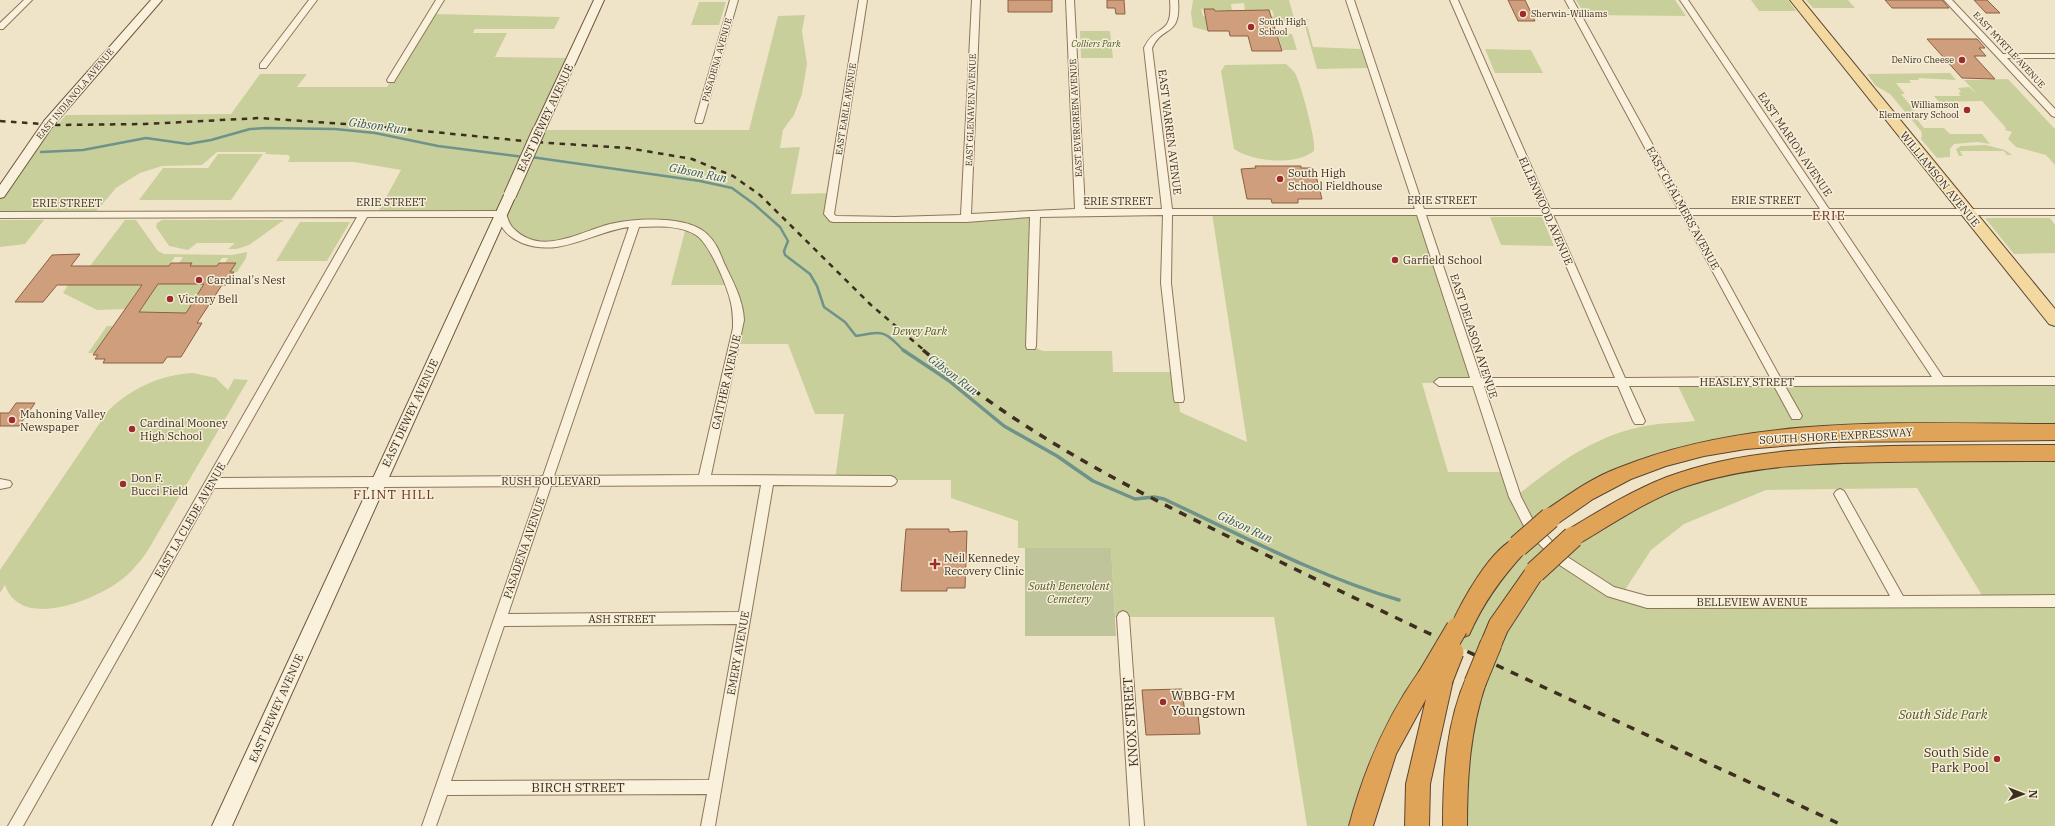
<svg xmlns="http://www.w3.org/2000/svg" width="2055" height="826" viewBox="0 0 2055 826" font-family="'IBM Plex Serif',serif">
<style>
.green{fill:#c9cf9b;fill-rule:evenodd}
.cemetery{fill:#bfc49a}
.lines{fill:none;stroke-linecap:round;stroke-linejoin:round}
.stream-far1{stroke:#6f938a;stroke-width:2.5}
.stream{stroke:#6f938a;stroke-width:3.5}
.building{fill:#cf9f7d;stroke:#8d5f41;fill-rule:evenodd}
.street-casing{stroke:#8d765c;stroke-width:2}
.secondary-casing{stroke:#6f573f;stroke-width:2}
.primary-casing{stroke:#5b4430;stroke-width:2}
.highway-casing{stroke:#5b4430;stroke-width:2}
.street{fill:#faf1dc;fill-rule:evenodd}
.secondary{fill:#faf1dc;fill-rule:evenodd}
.primary{fill:#f3d9a0;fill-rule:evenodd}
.highway{fill:#e0a458;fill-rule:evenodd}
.rail-far1{stroke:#3d2e20;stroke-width:2.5;stroke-dasharray:5.5 5.5;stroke-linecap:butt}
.rail{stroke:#3d2e20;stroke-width:3.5;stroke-dasharray:8 8;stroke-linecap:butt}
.secondary-bridge-casing{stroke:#6f573f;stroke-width:14;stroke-linecap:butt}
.highway-bridge-casing{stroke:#5b4430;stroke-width:23;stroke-linecap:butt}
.secondary-bridge{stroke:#faf1dc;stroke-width:12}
.highway-bridge{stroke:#e0a458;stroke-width:21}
.poi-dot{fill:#9e2a2b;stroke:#f7eed8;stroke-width:1.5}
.labels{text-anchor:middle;stroke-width:3;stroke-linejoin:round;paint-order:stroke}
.far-poi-label{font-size:9px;fill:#3d2e20;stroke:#f7eed8;text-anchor:start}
.far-park-label{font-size:9px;font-style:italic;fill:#4d5a26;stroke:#f7eed8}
.far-street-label{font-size:9px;fill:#3d2e20;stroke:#f7eed8}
.street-label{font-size:11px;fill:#3d2e20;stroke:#f7eed8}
.poi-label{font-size:11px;fill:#3d2e20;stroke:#f7eed8;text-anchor:start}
.park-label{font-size:11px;font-style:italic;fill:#4d5a26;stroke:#f7eed8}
.water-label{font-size:12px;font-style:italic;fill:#2f5d5a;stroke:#f7eed8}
.quarter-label{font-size:13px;letter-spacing:1px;fill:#6b2e1e;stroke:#f7eed8}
.near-poi-label{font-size:13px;fill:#3d2e20;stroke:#f7eed8;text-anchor:start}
.near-park-label{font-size:13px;font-style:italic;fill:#4d5a26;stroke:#f7eed8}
.near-street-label{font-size:13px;fill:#3d2e20;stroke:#f7eed8}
</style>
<rect width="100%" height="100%" fill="#f0e4c8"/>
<path class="green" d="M1193 0H1289L1294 18 1290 21H1272L1271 17 1274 16 1272 10 1245 11 1244 3 1231 4 1232 11 1201 9 1203 16H1205L1208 31 1193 27 1191 13Z
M1576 0H1675L1686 16 1585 15Z
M1751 0H1788L1796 11H1759Z
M1806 0H1848L1855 8H1813Z
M699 2H726L719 25H691Z
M432 14 560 17 554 29H475L473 33H507L495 57 572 58 539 130H749L778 16 805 15 802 31 807 64 802 94 794 115 783 130 780 148 800 147 791 194 832 193 833 219 1035 213 1031 346 1043 351H1112L1113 372H1176L1180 412 1247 442 1212 213 1420 212 1477 382 1422 383 1448 472H1507L1515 497C1553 467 1592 437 1640 427 1657 423 1677 423 1695 421L1676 382 2055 381V432L1840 434 1644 465 1535 531 1556 553 1625 505 1752 463 2055 453V826H1455L1485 659 1448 642 1361 826H1307L1274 617H1115L1111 548H1018V521L951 498V480H835L844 414H815L788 344H734L738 328 731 285H671L686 227 635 224 544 245 512 234 501 214H377L401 170 354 162H288L290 157 288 155 265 154 266 152H217L202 165 162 166 140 173 116 188 93 215H0V194L48 124 57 125 66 115 231 114 260 74H307L297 87H387ZM1917 488 1986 602 1621 596 1651 550 1684 524 1766 490Z
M1303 19H1311L1306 20 1313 47 1361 49 1368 68 1317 69Z
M1080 31H1110L1113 58H1081Z
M1278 34H1292L1297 50H1282Z
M1485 49 1531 50 1543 73H1495Z
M1286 64C1289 67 1292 69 1295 73 1300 81 1317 143 1314 151 1296 166 1253 162 1234 149L1221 71 1225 65Z
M1950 73 1956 80 1918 78 1919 80H1909L1911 83H1896L1905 94H1901L1915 111 1911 112 1924 128H1944L1950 134H1982L1990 144 1978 142 1954 144 1950 149V157L1937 158 1921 139 1922 135 1921 131 1890 94 1876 86 1867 74Z
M2008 79 2055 129V165L2046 155 2016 147 2008 139 2012 132 2005 130 2006 128 1982 101 1939 102 1934 96H1961L1958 93 1961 92 1958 88 1969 87 1977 94 1964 80Z
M1986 145 2005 150 2012 155H2007L2004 151H1960L1963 156H1959L1956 149 1961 146Z
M218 154H263L231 200H139L163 168H208Z
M1490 217H1542L1554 246 1501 245Z
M1985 218H2050L2055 225V253L2014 254Z
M44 220 25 244 0 247V220Z
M125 220H136L158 251 164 254 232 255 247 252 246 258 237 272H230L235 263H225L228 258H222L217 266H190L192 263H179L183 257H175L168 267 90 266Z
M162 220H284L249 245 237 249H228L235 243H197L188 250 169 246 156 227 157 223Z
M300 222H350L327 261H276Z
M158 284H204L186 313 139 312Z
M68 285H142L125 309 97 310 63 293Z
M107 326H113L95 353H88Z
M193 373 216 378 228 390 234 379 248 380 148 550C139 564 128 576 114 585 88 602 20 629 5 585L0 593V570L108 411C131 388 160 375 193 373Z"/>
<path class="cemetery" d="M1025 548H1111L1116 636H1025Z"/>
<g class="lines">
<path class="stream-far1" d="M41 152 83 150 146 138 188 144 211 140 250 129 267 128 335 129 375 133 438 146 524 157
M531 157 700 181 732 188 754 204 780 227 788 241 784 251 785 255 810 274 817 286 824 307 845 322 856 336C883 331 884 330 904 351"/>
<path class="stream" d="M903 350 948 380 1004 426 1057 456 1093 481 1135 499 1154 497 1164 499C1241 535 1317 576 1399 600"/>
</g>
<path class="building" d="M1008 0H1052V12H1008Z
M1107 0H1124L1125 14H1116L1115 8H1107Z
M1508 0H1525L1535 21H1518Z
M1885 0H1942L1949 8H1892Z
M1974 0H1987L2000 13H1986Z
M1204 9H1214L1215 11 1269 10 1282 51H1252L1248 36H1230L1229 31H1208Z
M1927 39H1977L1985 48H1979L1986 56H1974L1995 79 1962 78Z
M1255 166H1301V168H1314L1322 199H1298V203H1272L1271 199H1247L1241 169 1256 168Z
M80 254 71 266H169L171 263H192L190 266H217L219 263H236L230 272H234L226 285H222L197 323H202L181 357H167L163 363H103L105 359H95L98 355H93L142 285H57L43 302H15L52 255ZM158 284H204L186 313 139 312Z
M16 403H35L19 426H0V413H9Z
M906 529H949V532L967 531 965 588H947V591H901Z
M1182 689 1185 714H1198L1200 734 1146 735 1142 690Z"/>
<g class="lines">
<g class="street-casing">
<path id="street" d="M24 0H32L3 29H0V23Z
M309 0H317L266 68H260V64Z
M436 0H444L395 80 394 82H388L387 80Z
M730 0H738L703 121 702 123H696L695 121Z
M859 0H867L834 214 836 216 895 217 961 215 972 0H980L971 214 1075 209 1066 0H1074L1085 209H1162L1144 48C1156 22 1173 38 1170 0H1178C1181 38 1163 24 1152 48L1172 209H1415L1346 0H1354L1424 209H1541L1450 0H1458L1550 209H1678L1565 0H1573L1688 209H1820L1680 0H1688L1829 209H2055V215H1834L1943 377H2055V385L1785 386 1802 416 1800 419H1792L1774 386H1629L1645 421 1643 424H1635L1633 421 1618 386H1484L1521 497 1534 522 1566 556 1614 587 1647 596H1890L1834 494 1836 491 1840 489 1844 491 1903 596 2055 595V607L1647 608 1607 596 1558 564 1526 530 1509 497 1473 386H1439L1434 382 1439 378H1470L1417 215H1172L1171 283 1184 399 1183 402H1175L1174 399 1161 283 1163 215 1040 217 1036 346 1035 349H1027L1026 346 1030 217 966 222H833L830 221 824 214ZM1426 215H1544L1615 378H1481ZM1553 215H1682L1770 377 1625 378ZM1691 215H1824L1932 377H1780Z
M1944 0H1952L2003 54H2055V58H2007L2055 109V117L2052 116Z
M502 211 505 212C508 217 508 223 513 228 541 257 579 232 610 224 635 218 688 215 707 234 716 242 720 253 724 263 733 282 743 299 744 320L711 475 891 476 895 478 897 481 895 484 891 486 773 485 715 826H701L707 794 447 795 436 826H422L540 486 214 488 23 826H8L357 217 0 218V212ZM367 217H498C501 230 510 238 522 243 560 258 592 232 629 227L543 476 219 478ZM639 227C657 226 680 225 696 235 710 244 728 288 731 303 733 312 733 320 733 328L699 475 554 476ZM761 485 739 612 508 614 551 486ZM737 624 709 780 451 781 504 626Z
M0 479 10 481 12 484 10 487 0 489Z
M1123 611 1127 613 1129 617 1144 826H1130L1117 617 1119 613Z"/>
</g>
<g class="secondary-casing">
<path id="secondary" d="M151 0H162L52 127 4 197 0 198V185L44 121Z
M594 0H604L545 130 539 134 535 133 533 130Z
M510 191 516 195 232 826H212L504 195Z"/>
</g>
<g class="primary-casing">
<path id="primary" d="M1790 0H1802L2055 309V326L2049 324Z"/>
</g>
<g class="highway-casing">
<path id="highway" d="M2055 424V440L1831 442 1746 449 1704 456 1666 466 1631 479 1593 499 1557 524 1550 527 1543 524 1540 518 1543 512C1567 496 1591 478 1618 468 1754 413 1911 424 2055 424Z
M2055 445V461C1999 461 1944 461 1888 462 1820 463 1749 465 1684 487 1647 500 1614 523 1580 543L1573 546 1566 543 1563 537 1566 531C1599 511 1631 491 1667 477 1739 450 1816 448 1891 446 1946 445 2000 445 2055 445Z
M1518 537 1525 540 1528 546 1525 552C1501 578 1483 603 1469 635L1461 638 1453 635 1450 628C1461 602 1491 547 1518 537Z
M1535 563 1542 566 1546 572 1542 578 1507 632 1499 651 1491 654 1483 651 1480 644 1490 620 1528 566Z
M1428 667 1437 671 1442 670 1450 673 1453 680 1430 784 1429 826H1405L1406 784 1426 699 1396 754 1373 826H1349C1364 769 1386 718 1420 670Z
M1475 672 1483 676 1486 683C1470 730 1467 777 1467 826H1443C1443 775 1446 723 1467 676Z"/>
</g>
<use href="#street" class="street"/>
<use href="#secondary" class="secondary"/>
<use href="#primary" class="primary"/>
<use href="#highway" class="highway"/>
<path class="rail-far1" d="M0 121 57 125 145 124 260 118 373 126 534 142 628 148 692 159 733 176 760 195 871 305 925 351"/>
<path class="rail" d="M923 350C1036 446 1164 505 1295 569 1477 658 1661 741 1844 826"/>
<g class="secondary-bridge-casing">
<path id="secondary-bridge" d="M510 195 539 130"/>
</g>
<g class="highway-bridge-casing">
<path id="highway-bridge" d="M1518 546 1550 518
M1535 572 1573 537
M1428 677 1457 628
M1442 680 1453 652
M1475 683 1491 644"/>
</g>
<use href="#secondary-bridge" class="secondary-bridge"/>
<use href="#highway-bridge" class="highway-bridge"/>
</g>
<g class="poi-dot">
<circle cx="1523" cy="14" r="4"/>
<circle cx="1251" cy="27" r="4"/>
<circle cx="1962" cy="60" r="4"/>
<circle cx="1967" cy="110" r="4"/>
<circle cx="1280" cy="179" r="4"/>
<circle cx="1395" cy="260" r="4"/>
<circle cx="199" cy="280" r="4"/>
<circle cx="170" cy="299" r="4"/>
<circle cx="12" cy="420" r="4"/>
<circle cx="132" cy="429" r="4"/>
<circle cx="123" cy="484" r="4"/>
<path d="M933 558h4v4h4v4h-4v4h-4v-4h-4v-4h4z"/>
<circle cx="1163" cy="702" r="4"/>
<circle cx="1997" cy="759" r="4"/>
</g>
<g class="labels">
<g class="far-poi-label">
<text x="1531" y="17">Sherwin-Williams</text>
<text x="1259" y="25">South High<tspan x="1259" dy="10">School</tspan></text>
<text x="1954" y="63" text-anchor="end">DeNiro Cheese</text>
<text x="1959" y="108" text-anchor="end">Williamson<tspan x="1959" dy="10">Elementary School</tspan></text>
</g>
<g class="far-park-label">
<text x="1096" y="47">Colliers Park</text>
</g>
<g class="far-street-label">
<text transform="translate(2009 50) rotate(47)" y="3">EAST MYRTLE AVENUE</text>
<text transform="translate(717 60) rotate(-74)" y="3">PASADENA AVENUE</text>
<text transform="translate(75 94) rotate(-50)" y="3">EAST INDIANOLA AVENUE</text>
<text transform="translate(846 109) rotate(-81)" y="3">EAST EARLE AVENUE</text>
<text transform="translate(971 110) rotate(-88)" y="3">EAST GLENAVEN AVENUE</text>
<text transform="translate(1076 118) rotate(-93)" y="3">EAST EVERGREEN AVENUE</text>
</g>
<g class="street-label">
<text transform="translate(545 118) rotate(-65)" y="4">EAST DEWEY AVENUE</text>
<text transform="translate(1170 132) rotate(83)" y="4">EAST WARREN AVENUE</text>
<text transform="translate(1795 144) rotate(56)" y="4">EAST MARION AVENUE</text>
<text transform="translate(1940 179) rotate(51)" y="4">WILLIAMSON AVENUE</text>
<text x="1442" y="204">ERIE STREET</text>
<text x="1766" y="204">ERIE STREET</text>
<text x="1118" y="205">ERIE STREET</text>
<text x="391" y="206">ERIE STREET</text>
<text x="67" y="207">ERIE STREET</text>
<text transform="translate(1683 208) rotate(61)" y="4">EAST CHALMERS AVENUE</text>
<text transform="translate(1546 211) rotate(66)" y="4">ELLENWOOD AVENUE</text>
<text transform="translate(1474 336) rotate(72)" y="4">EAST DELASON AVENUE</text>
<text transform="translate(726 382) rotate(-77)" y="4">GAITHER AVENUE</text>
<text x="1747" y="386">HEASLEY STREET</text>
<text transform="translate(410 413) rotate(-65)" y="4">EAST DEWEY AVENUE</text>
<text transform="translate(1836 436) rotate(-3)" y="4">SOUTH SHORE EXPRESSWAY</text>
<text x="551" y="485">RUSH BOULEVARD</text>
<text transform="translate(190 520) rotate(-60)" y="4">EAST LA CLEDE AVENUE</text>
<text transform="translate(524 548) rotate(-71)" y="4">PASADENA AVENUE</text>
<text x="1752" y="606">BELLEVIEW AVENUE</text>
<text x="622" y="623">ASH STREET</text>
<text transform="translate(738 653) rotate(-80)" y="4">EMERY AVENUE</text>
<text transform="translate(276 708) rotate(-66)" y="4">EAST DEWEY AVENUE</text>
</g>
<g class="poi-label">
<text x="1288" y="177">South High<tspan x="1288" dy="13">School Fieldhouse</tspan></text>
<text x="1403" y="264">Garfield School</text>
<text x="207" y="284">Cardinal's Nest</text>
<text x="178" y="303">Victory Bell</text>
<text x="20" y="418">Mahoning Valley<tspan x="20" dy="13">Newspaper</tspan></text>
<text x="140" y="427">Cardinal Mooney<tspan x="140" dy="13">High School</tspan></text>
<text x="131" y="482">Don F.<tspan x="131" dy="13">Bucci Field</tspan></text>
<text x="944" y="562">Neil Kennedey<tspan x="944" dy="13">Recovery Clinic</tspan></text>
</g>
<g class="park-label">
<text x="920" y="335">Dewey Park</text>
<text x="1069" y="590">South Benevolent<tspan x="1069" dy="13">Cemetery</tspan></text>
</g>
<g class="water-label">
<text transform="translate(378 126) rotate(8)" y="4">Gibson Run</text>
<text transform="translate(698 173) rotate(11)" y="4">Gibson Run</text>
<text transform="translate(953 375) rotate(37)" y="4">Gibson Run</text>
<text transform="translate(1245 527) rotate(25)" y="4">Gibson Run</text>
</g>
<g class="quarter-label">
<text x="1829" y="220">ERIE</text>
<text x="394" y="499">FLINT HILL</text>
</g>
<g class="near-poi-label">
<text x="1171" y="700">WBBG-FM<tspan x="1171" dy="15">Youngstown</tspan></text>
<text x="1989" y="757" text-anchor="end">South Side<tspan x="1989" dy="15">Park Pool</tspan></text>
</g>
<g class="near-park-label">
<text x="1943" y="719">South Side Park</text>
</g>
<g class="near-street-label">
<text transform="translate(1130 722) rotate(-94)" y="5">KNOX STREET</text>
<text x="578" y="792">BIRCH STREET</text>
</g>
</g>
<g transform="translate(2023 794) rotate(90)" stroke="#f7eed8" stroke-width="3" paint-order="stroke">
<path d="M0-3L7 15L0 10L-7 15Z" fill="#3d2e20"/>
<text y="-6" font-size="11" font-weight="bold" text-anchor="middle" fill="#3d2e20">N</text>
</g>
</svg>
